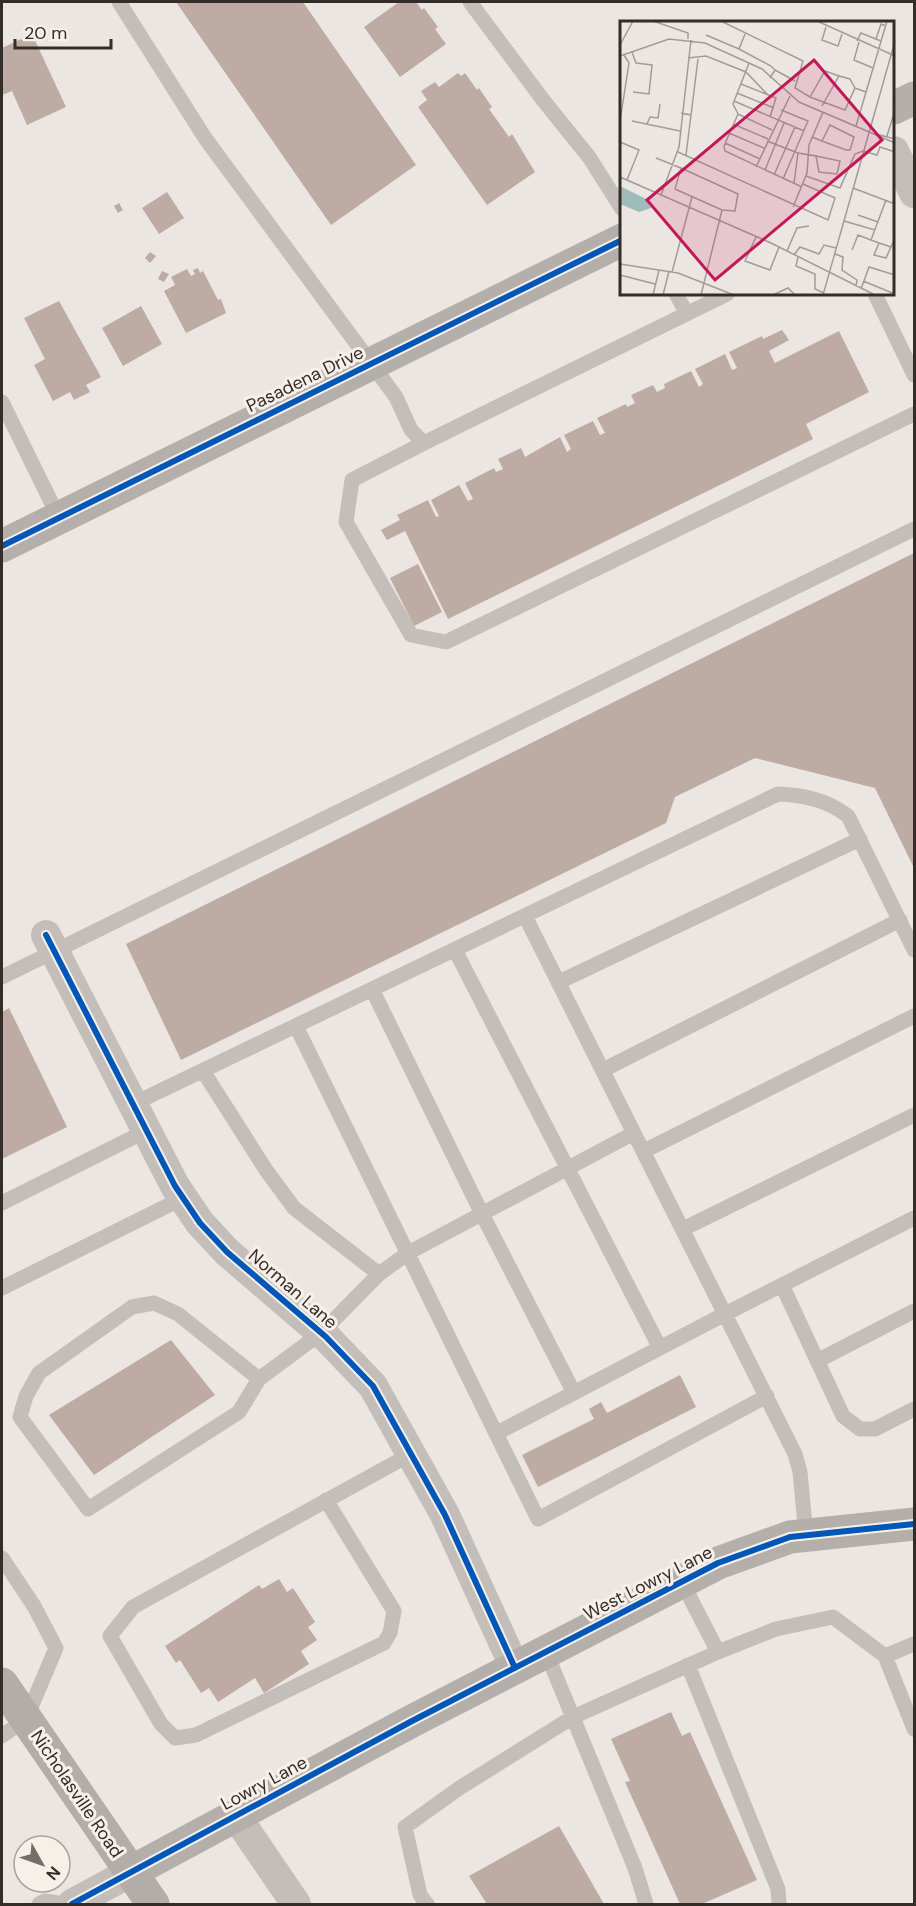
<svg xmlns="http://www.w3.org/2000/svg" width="916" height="1906" viewBox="0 0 916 1906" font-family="'DM Sans',sans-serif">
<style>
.building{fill:#bdaba4}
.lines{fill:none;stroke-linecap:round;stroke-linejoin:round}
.lane{stroke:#c4beba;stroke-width:15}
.street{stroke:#c4beba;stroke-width:30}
.secondary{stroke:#b5afab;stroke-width:33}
.primary{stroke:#b3adaa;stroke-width:33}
.cycleway-casing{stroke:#f7f0e9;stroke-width:10}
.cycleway{stroke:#0057b8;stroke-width:6}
.labels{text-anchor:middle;stroke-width:6;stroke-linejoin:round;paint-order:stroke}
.street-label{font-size:18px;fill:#342c29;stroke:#f7f0e9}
.inset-road{fill:none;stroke:#a29c97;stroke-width:1.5}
.view{fill:#c2185b;fill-opacity:0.15;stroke:#c2185b;stroke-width:3}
.inset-edge{fill:none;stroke:#342c29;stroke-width:3}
</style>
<rect width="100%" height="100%" fill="#ebe6e1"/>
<path class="building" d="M176 2H303L416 165 331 225Z
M399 2H416L422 10 424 8 438 27 435 29 446 44 400 77 364 27Z
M32 34 66 107 27 125 12 91 2 95V48Z
M458 73 461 76 465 73 477 90 479 88 492 107 489 109 509 137 512 134 535 172 487 205 418 107 427 100 421 91 435 82 439 87Z
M167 192 184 218 159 234 142 208Z
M119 203 123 210 118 213 114 206Z
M150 252 156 256 150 263 145 258Z
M198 268 200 273 203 271 218 300 221 299 226 313 186 333 164 291 175 285 171 277 187 269 191 276 195 274 193 270Z
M162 271 169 274 164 282 158 279Z
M59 301 101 377 86 385 90 392 74 400 70 392 53 401 34 365 45 359 24 318Z
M141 306 162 344 123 366 102 328Z
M782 330 789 340 769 351 775 363 839 331 869 392 806 424 813 439 448 619 405 531 387 540 381 530 400 520 397 515 428 500 436 517 439 516 431 500 459 485 468 501 473 499 465 483 494 468 496 472 503 469 498 459 521 448 525 457 560 437 567 452 571 449 564 435 593 421 600 435 605 433 597 418 626 404 627 407 635 403 631 395 653 385 657 392 665 388 664 384 691 371 699 387 703 384 695 369 725 354 732 370 737 368 729 352 762 336 763 339Z
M914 553V868L875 788 755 758 675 797 666 823 181 1060 126 944Z
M418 564 442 612 414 626 390 578Z
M9 1008 67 1127 2 1159V1012Z
M171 1340 215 1395 94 1475 49 1415Z
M680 1375 696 1407 538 1487 522 1455 594 1419 589 1409 601 1402 607 1413Z
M279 1579 287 1592 293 1588 315 1622 308 1627 317 1640 301 1651 309 1664 264 1693 255 1678 218 1702 209 1688 201 1693 180 1660 176 1663 165 1646 259 1585 262 1589Z
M671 1712 682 1736 690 1732 757 1880 702 1904H680L625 1782 630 1781 611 1739Z
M559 1826 604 1904H487L469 1876Z"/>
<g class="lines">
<path class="lane" d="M119 2 205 138 396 397 411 430 424 443 727 294
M470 2 543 100 589 157 622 209
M676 294 687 314
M875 294 914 375
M2 402 59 518
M424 443 352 480 346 522 411 635 446 642 914 414
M525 916 795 1454 800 1472 806 1536
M455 950 660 1348
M2 977 914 529
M559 982 860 839
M372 989 482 1214 574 1393
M296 1026 538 1519 767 1396
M603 1070 900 920
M203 1071 266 1170 294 1208 379 1274 408 1253 634 1133
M133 1104 778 794C804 795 827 800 848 816L914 950
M644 1151 914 1016
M2 1203 146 1131
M683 1229 914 1115
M782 1285 843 1416 860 1429H875L914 1409
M2 1288 183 1198
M817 1361 914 1311
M259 1379 239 1412 88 1509 20 1417 26 1396 39 1373 132 1307 154 1303 178 1314 259 1379 321 1333 379 1274
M497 1433 725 1314 914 1218
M326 1500 394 1611 390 1633 384 1643 196 1735 175 1738 161 1724 110 1636 133 1607 411 1454
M2 1558 34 1606 56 1648 26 1719 2 1736
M682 1582 718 1652
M546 1652 635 1868 646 1904
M885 1656 914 1644
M688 1665 778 1889 779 1904
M39 1904 45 1901 64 1904
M427 1904 420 1895 405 1827 458 1789 573 1717 718 1652 776 1629 833 1617 885 1656 914 1729"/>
<path class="street" d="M894 151 914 193
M46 935 175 1186 200 1223 227 1252 326 1337 373 1386 445 1515 515 1668
M236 1816 296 1904
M72 1904 131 1872"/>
<path class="secondary" d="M894 108 914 98
M2 546 622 240
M131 1872 412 1721 718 1563 790 1537 914 1524"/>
<path class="primary" d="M2 1684 153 1904"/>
<g class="cycleway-casing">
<path id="cycleway" d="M2 546 622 240
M46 935 175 1186 200 1223 227 1252 326 1337 373 1386 445 1515 515 1668
M72 1904 412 1721 718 1563 790 1537 914 1524"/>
</g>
<use href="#cycleway" class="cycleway"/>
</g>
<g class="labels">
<g class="street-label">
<text transform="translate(305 379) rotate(-26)" y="6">Pasadena Drive</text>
<text transform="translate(293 1289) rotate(41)" y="6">Norman Lane</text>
<text transform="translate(648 1583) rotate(-27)" y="6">West Lowry Lane</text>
<text transform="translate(264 1783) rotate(-28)" y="6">Lowry Lane</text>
<text transform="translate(77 1794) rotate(56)" y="6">Nicholasville Road</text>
</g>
</g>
<g transform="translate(620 21)">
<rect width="274" height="274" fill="#ebe6e1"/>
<path d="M0 165 26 178 31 187 19 191 0 183Z" fill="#9fbbba"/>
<path class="inset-road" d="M33 0 68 12V18M101 0 183 40 175 67 190 76 225 89 235 67 246 71M197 0 275 35M206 6 202 19 218 25 222 13M86 14 119 28 125 13M256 18 261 3 266 5M237 20 241 12 261 20M239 21 234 39 253 47M0 24 13 0M119 28 151 45 155 49 150 57M12 31 16 42 32 44 29 73 13 71M0 35 49 18 85 22 142 48 179 81 275 122M68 37 86 35 126 51 148 74M129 42 113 83 118 93 104 125 105 130 182 166M155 49 175 60M121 63 156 77 150 96M117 72 154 87M190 76 205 50 219 55M114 80 184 110M202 85 219 55 230 58 235 67M161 89 188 100 163 158M61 92 71 94 78 38M118 93 152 109M0 100 9 42 4 34M12 100 60 110M27 103 30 96 38 97 40 83M113 103 148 118M236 105 267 0M109 112 144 127M256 113 275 118M267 115 275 89M192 116 202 120 226 129H230L234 116 210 104 202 120M147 120 178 132 174 162M0 121 19 129 7 159M105 122 140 138M58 131 208 199 215 177 183 163M178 132 196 135 199 151 217 153 220 140 196 135M66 134 71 94M36 137 61 147 55 168 102 189 81 274M136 146 170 75M61 147 118 173 115 190 102 189M145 149 164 102M154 154 175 106M186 155 220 167 235 133 243 130 257 134 260 126 275 131M0 156 151 222 255 274M233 167 275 183M41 174 59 126 71 19M173 186 187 152 189 124 203 91M238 194 258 201M224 200 255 209M136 216 125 240 150 249 159 226M259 222 251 219 266 179M271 226 259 222 254 234 266 237 275 217M232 229 238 214 251 219M167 230 177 207 189 205M215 233 223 236 222 249 237 259 236 265M174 234 180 226 199 233 204 224 216 227M178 236 176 245 195 253V268L204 272M0 243 58 252 114 274M52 251 72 176M0 254 35 263M243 260 275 273M241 268 249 246 275 254M33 274 39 249M43 274 49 250M153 274 168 267 175 274M203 274 275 20"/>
<path class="view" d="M194 39 262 119 95 259 27 179Z"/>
<rect width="274" height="274" class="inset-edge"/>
</g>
<rect width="916" height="1906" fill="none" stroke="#342c29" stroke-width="6"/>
<g transform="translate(42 1864) rotate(130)"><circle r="28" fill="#f7f0e9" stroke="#a9a29c" stroke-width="1.5"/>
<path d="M0-4.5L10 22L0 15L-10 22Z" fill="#746d69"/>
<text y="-9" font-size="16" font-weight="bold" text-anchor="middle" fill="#342c29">N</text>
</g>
<path d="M15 39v9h96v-9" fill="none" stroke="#342c29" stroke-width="3"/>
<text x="24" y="39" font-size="18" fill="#342c29" stroke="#f7f0e9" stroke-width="4.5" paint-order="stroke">20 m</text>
</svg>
